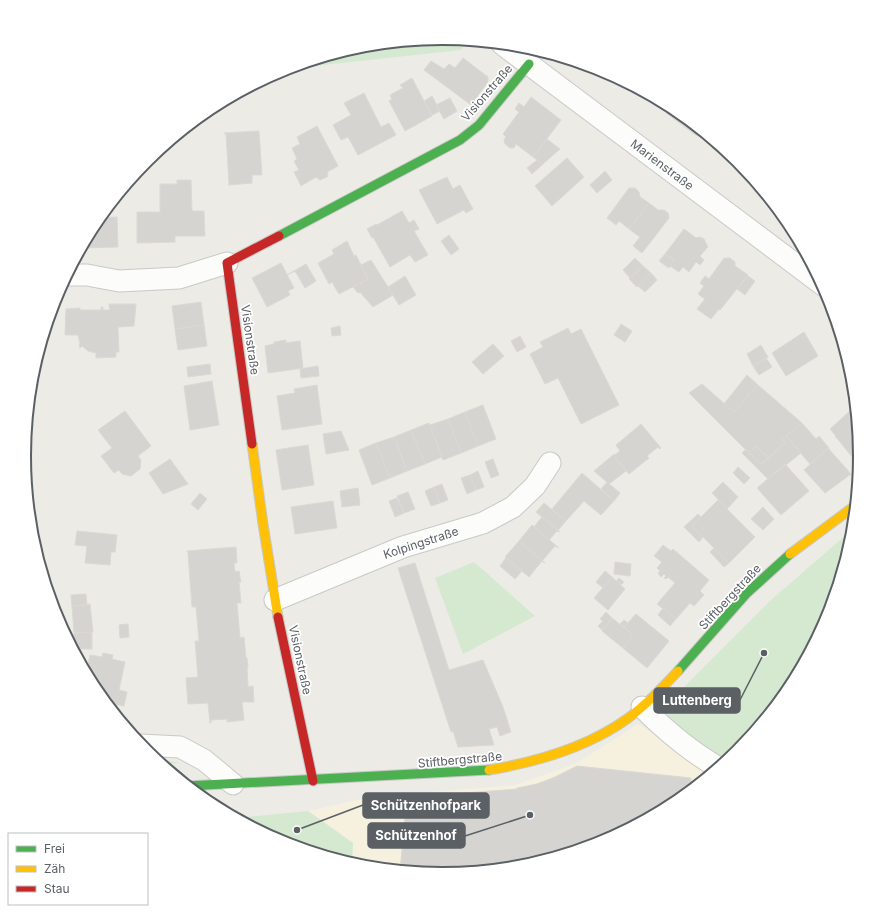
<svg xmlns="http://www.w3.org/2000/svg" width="885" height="913" viewBox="0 0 885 913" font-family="Inter,sans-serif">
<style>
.commercial{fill:#f6f0de}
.green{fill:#d4e9d0}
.building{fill:#d6d4d1;stroke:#dcd9d5}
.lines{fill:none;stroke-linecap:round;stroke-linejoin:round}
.street-casing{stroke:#c9c9c8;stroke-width:23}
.fast-casing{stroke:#c7c8c7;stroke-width:11}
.slow-casing{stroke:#c7c8c7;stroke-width:11}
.jam-casing{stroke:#c7c8c7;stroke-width:11}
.street{stroke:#fcfcfb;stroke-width:21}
.fast{stroke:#4caf50;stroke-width:9}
.slow{stroke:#ffc107;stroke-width:9}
.jam{stroke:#c62828;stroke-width:9}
.labels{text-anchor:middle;stroke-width:3.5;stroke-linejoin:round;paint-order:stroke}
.street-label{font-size:12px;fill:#5b6065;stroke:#fff}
.rim{fill:none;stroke:#5b6065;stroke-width:2}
.leader{fill:none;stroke:#5b6065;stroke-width:1.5}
.callout-dot{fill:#5b6065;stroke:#fff;stroke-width:1.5}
.callout{fill:#5b6065;stroke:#5b6065;stroke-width:1.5}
.callout-label{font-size:13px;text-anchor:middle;font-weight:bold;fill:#fff}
</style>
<rect width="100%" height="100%" fill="#ecebe6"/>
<path class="commercial" d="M638 724 714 772 675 805 602 843 524 867 442 875 361 867 352 864 353 843 308 811 357 800 406 794 515 785 575 764Z"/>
<path class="green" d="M443 38 467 40 461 50 286 69 361 46Z
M854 530 853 538 829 617 790 689 738 753 725 763 668 722V703L770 601 847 534Z
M474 562 535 616 463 654 435 578Z
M153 758 181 763 161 764Z
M308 811 353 843 352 864 282 843 236 818Z"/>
<path class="building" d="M463 58 488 77V82L471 105 424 70 431 61 444 69 449 64 455 68Z
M412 78 432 116 405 131 389 101 392 99 390 95 403 88 400 85Z
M623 81H624L649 95 647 99Z
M364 93 381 127 389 123 396 135 358 155 348 137 341 140 333 125 351 115 344 103Z
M432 96 440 111 432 115 424 101Z
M531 97 561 120 533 157 516 144 514 148H510L505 144 504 140 506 137 503 134 519 112 515 109 519 103 524 107Z
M450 98 457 111 444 119 436 105Z
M671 107 702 130 697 136 666 113Z
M317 126 338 166 327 172 328 174 327 177 320 180 316 177 301 186 294 172 299 170 294 161 297 159 292 148 300 144 297 137Z
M259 131 262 175H252V183L228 185 229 183 226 134 224 133Z
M547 139 560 149 543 164 533 157Z
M716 142 739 161 740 162 736 166 712 148Z
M567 158 584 177 552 206 535 186Z
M537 160 543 164 532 174 527 168Z
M605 171 612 180 597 193 590 185Z
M447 177 453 189 460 185 473 209 466 213 464 210 437 224 419 190Z
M177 180H191L192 211H204L205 236H175V242L137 243V212H160V184H177Z
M755 181 772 202 763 196 765 193 753 184Z
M629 188H635L639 192 640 197 649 203 629 229 619 221 616 225 607 218Z
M649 203 658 210H664L668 213 669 218 642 253 633 246 640 237 629 229Z
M402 211 409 223 414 220 419 229 414 231 428 255 415 262 410 255 390 267 373 237 372 238 367 229 376 224 377 225Z
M117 217 118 247 82 248 95 224 100 218Z
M684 229 696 238 700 237 704 239 708 247 700 256 704 260 700 265 696 262 689 272 683 267 679 272 670 266 674 260 665 254Z
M449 235 459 249 451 255 441 241Z
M347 241 354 256 356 255 368 279 339 294 332 282 329 284 318 263 334 254 332 250Z
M665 254 674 260 669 268 659 261Z
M635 258 643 266 630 278 623 270Z
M724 258H730L735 262V266L748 275 720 310 719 309 711 319 697 309 705 299 698 294 704 286 700 283 705 276 709 279Z
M371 260 393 295 373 307 360 292 358 293 353 287 368 279 361 265Z
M281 263 294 288 288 291 290 295 267 307 252 278Z
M306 264 316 281 305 288 295 271 287 275Z
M643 266 651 273 637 287 629 279Z
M651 273 657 280 645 292 638 286Z
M405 276 416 295 399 305 388 287Z
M748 276 755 281 745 295 737 289Z
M201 302 204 325 175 329 172 306Z
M109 304H136L134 326 118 327 119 352H116V357L96 358V353L88 351 82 346 80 348 79 345 80 343 78 335H65L66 309 80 308V310H101V307H103V310H110Z
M621 324 632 331 625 342 614 335Z
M204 325 207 346 178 350 175 329Z
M340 326 341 335 332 336 331 328Z
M568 328 571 334 581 329 619 405 581 424 558 378 545 384 530 354 543 347 540 342Z
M804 332 818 356 786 376 772 353Z
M520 336 526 347 517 352 511 341Z
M286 340V343L300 341 303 368 268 373 265 346 274 344V342Z
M493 344 504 356 483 374 472 362Z
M761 345 768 357 753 366 747 354Z
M766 358 772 367 759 375 753 366Z
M210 364 211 374 188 377 187 367Z
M318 366 319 376 301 378 300 369Z
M852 370 853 375 854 384 846 374Z
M747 375 758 385 750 394 748 393 746 395 748 396 734 412 724 404Z
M212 381 219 425 190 430 184 386Z
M702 384 734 412 748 396 746 395 748 393 750 394 758 385 802 423 782 439 785 443 769 458 756 446 749 453 689 393Z
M317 385 322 424 282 430 277 396 295 393 294 389Z
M483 405 496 439 478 446 465 412Z
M852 409 857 415 861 457 860 462 858 464 835 436H836L830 429Z
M125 411 151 446 138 456 141 460 140 469 131 476 122 474 119 470 114 473 101 456 112 448 98 430Z
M465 412 478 446 461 453 448 419Z
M448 419 461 453 443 460 429 423 430 425Z
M429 423 443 460 442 457 425 464 411 430Z
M802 423 816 439 819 436 829 448 810 464 786 436Z
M641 424 661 448 660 449 658 447 647 456 649 458 629 474 613 455 615 454V455L620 451 616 445Z
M411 430 425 464 407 471 394 437Z
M341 431 349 450 326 454 323 434Z
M786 436 801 453 768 479 742 453 746 449 761 464 785 443 782 439Z
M394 437 407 471 390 478 376 443Z
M376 443 390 478 372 485 359 450Z
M308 445 314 485 282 490 276 450Z
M756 446 769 458 761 464 749 453Z
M828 448 851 474 825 493 804 470Z
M613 455 626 471 609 484 594 471Z
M170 459 188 484 163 494 149 473Z
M493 459 499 475 491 478 485 462Z
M785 464 809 491 781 515 757 488Z
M738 467 750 478 744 484 733 473Z
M478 471 484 487 476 490 470 475Z
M582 473 614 501 601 515 584 501 566 521 552 509Z
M470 475 476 490 467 494 461 478Z
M607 482 620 493 614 501 601 489Z
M723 482 738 497 727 509 712 493Z
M442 484 448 500 440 503 434 487Z
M434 487 440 503 431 506 425 491Z
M358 488 360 505 342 507 340 491Z
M408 492 415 509 404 513 397 496Z
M200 493 207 499 198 510 191 504Z
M397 498 404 513 395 517 389 501Z
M718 500 755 537 729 563 692 526Z
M333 501 337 528 295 534 291 507Z
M544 503 566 521 558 530 536 512Z
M763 507 774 519 763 530 751 519Z
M698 514 701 517 692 526 703 537 699 542 684 527Z
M542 517 560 532 557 531 549 540 534 527Z
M532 525 559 548 555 546 542 561 519 541Z
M77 531 117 535 115 552H111L110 565 85 563 87 546 75 545Z
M519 541 545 563 542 561 529 577 505 557Z
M663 545 671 551 673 549 709 580 700 591 704 595 694 606 690 603 676 619 657 604 675 583 668 577 666 579 664 578 666 576 664 574 661 577 658 573 660 571 657 568 662 562 654 556Z
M236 547 237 563H234L235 572 239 571 241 582H239L241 603H237L240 638 244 637 246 658H247L248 668H247L248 687 253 686 254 702H242L244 720 227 722V719L211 720V723H210L208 703 188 704 186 678 198 677 195 641H199L196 607H192L188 553 187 551Z
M714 548 729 563 724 567 710 552Z
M506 558 522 571 515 579 500 566Z
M615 562 631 564 630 576 614 574Z
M415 563 449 670 483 660 503 707 511 732 500 736 497 727 489 729 494 745 458 747 453 731 451 732 398 568Z
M605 571 612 577 603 588 596 582Z
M612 577 625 589 608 610 594 598Z
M619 578 624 582 621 585 616 581Z
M86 594 87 605 72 606 71 595Z
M90 604 93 632 74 633 72 606Z
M663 608 676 619 670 626 658 615Z
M606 612 612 618 602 630 598 626 603 621 600 619Z
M636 614 669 641 647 668 623 648 633 635 624 627Z
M612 618 633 635 623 648 602 631Z
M624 620 628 623 624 627 620 624Z
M128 624 129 637 120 638 119 625Z
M92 632V649H74V633Z
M103 653 113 655 112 659 125 662 119 690 127 692 124 706 105 702 94 689 86 673 90 655 102 657Z
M577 766 691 778 690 790H692L675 805 602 843 524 867 442 875 400 871 407 797 438 800V795L517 789V788L537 784 555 777Z"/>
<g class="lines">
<g class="street-casing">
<path id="street" d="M502 44 823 285
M67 275H87L119 281 179 278 227 263
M275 600 403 547 483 523 513 507 535 486 550 463
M642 707C665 730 691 752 719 768
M140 745 180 747 204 760 233 784"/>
</g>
<g class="fast-casing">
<path id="fast" d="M279 236 460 140 479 125 529 64
M678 671 746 594 790 554
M187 786 489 770"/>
</g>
<g class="slow-casing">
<path id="slow" d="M252 444 263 524 278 617
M790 554 856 505
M489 770C537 762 586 748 627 719 646 705 662 688 678 671"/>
</g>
<g class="jam-casing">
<path id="jam" d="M252 444 227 263 279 236
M278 617 313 781"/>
</g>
<use href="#street" class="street"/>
<use href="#fast" class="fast"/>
<use href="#slow" class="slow"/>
<use href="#jam" class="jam"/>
</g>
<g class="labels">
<g class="street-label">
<text transform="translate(487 93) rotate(-49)" y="4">Visionstraße</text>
<text transform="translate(662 165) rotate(37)" y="4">Marienstraße</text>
<text transform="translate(250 340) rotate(82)" y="4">Visionstraße</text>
<text transform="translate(421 543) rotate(-18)" y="4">Kolpingstraße</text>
<text transform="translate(730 597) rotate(-47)" y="4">Stiftbergstraße</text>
<text transform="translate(300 660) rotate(78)" y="4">Visionstraße</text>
<text transform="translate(460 760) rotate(-5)" y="4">Stiftbergstraße</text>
</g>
</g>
<path d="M0 0H885V913H0ZM31 456a411 411 0 1 1 822 0a411 411 0 1 1-822 0Z" fill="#fff" fill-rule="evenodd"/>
<path class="rim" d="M31 456a411 411 0 1 1 822 0a411 411 0 1 1-822 0Z"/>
<path class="leader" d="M764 653L740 700M297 830L363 805M530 815L465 836"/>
<g class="callout-dot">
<circle cx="764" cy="653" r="4"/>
<circle cx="297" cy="830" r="4"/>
<circle cx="530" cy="815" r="4"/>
</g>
<g class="callout">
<rect x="654" y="688" width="86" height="25" rx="4"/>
<rect x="363" y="793" width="126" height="25" rx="4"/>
<rect x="368" y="823" width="97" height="25" rx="4"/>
</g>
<g class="callout-label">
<text x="697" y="705">Luttenberg</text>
<text x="426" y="810">Schützenhofpark</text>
<text x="416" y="840">Schützenhof</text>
</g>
<rect x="8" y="833" width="140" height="72" fill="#ffffff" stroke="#bdbfc1"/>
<rect x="16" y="846" width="20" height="6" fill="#4caf50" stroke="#bdbfc1"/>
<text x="44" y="853" font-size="12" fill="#5b6065">Frei</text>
<rect x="16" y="866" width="20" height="6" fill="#ffc107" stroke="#bdbfc1"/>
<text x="44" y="873" font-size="12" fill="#5b6065">Zäh</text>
<rect x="16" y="886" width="20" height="6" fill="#c62828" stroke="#bdbfc1"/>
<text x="44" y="893" font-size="12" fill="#5b6065">Stau</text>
</svg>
